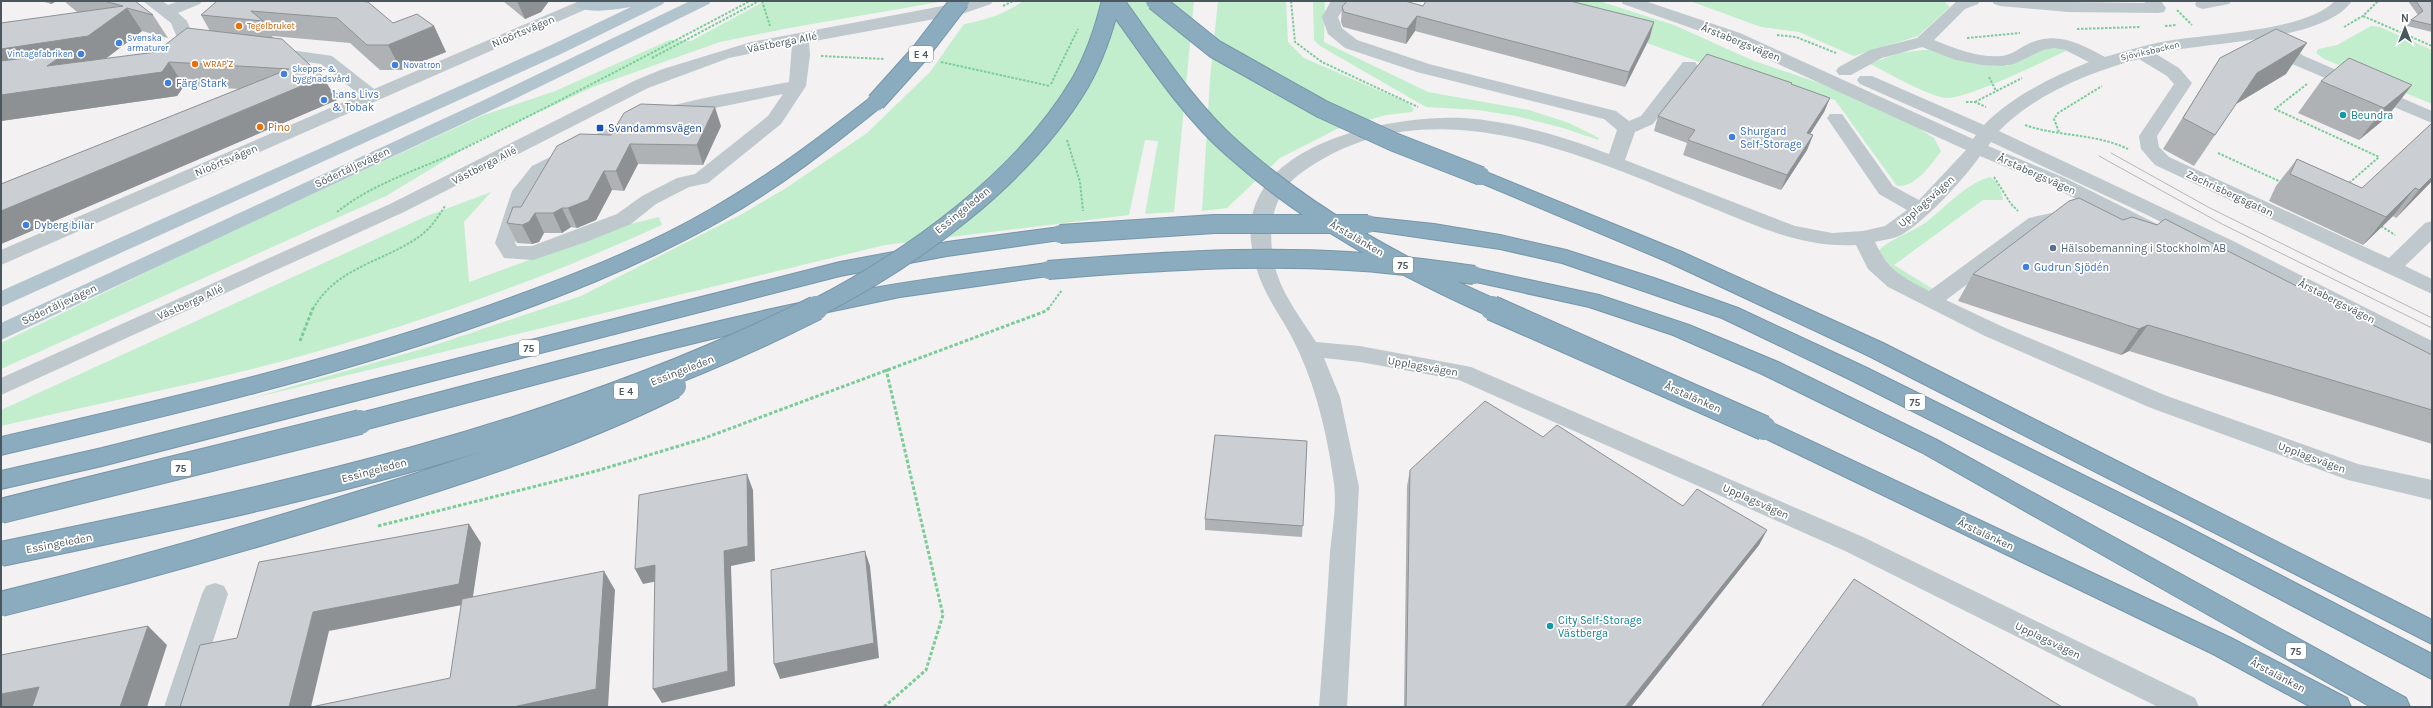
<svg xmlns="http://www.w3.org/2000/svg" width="2433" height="708" viewBox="0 0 2433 708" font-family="Karla,sans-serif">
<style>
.green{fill:#c2eecd}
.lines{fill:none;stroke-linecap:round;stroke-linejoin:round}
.highway-casing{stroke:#7696aa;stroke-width:2}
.path-far1{stroke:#7bcc99;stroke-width:2;stroke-dasharray:2.5 1.5;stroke-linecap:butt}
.path{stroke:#7bcc99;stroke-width:3;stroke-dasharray:3.5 2;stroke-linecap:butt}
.minor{fill:#bec8cd;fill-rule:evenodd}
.major{fill:#b2c5cf;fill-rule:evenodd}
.highway{fill:#8babbe;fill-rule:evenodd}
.tram{stroke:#b4b8bb;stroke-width:1}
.highway-bridge-far1-casing{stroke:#7696aa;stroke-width:20;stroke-linecap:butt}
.highway-bridge-casing{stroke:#7696aa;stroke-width:26;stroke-linecap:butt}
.highway-bridge-far1{stroke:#8babbe;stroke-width:18}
.highway-bridge{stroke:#8babbe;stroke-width:24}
.wall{fill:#afb2b5}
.shaded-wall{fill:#8e9194}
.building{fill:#cbcfd3;stroke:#8e9194}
.food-dot{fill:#e8710a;stroke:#fff;stroke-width:1.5}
.shop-dot{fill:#3f7fe0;stroke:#fff;stroke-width:1.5}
.culture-dot{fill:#0f9aa8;stroke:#fff;stroke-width:1.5}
.transit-dot{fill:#1a4fb4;stroke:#fff;stroke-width:1.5}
.service-dot{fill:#5c6f8a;stroke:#fff;stroke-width:1.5}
.labels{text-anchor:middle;stroke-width:3.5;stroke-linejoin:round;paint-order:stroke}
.far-food-label{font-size:9px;fill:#c56008;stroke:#fff;text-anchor:start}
.far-shop-label{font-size:9px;fill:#366cbe;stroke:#fff;text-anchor:start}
.far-street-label{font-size:9px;fill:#4a575e;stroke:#fff}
.shield{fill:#fff;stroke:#80898e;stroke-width:1}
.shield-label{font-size:10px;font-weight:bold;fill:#4a575e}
.street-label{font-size:11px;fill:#4a575e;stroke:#fff}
.shop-label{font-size:11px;fill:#366cbe;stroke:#fff;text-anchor:start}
.culture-label{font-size:11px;fill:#0d838f;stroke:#fff;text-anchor:start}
.food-label{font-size:11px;fill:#c56008;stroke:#fff;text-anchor:start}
.transit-label{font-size:11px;fill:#164399;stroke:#fff;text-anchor:start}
.service-label{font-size:11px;fill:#4e5e75;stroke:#fff;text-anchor:start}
</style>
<rect width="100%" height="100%" fill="#f3f1f2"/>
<path class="green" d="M765 1H945L789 28 720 42 593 87 477 141 386 196 1 369V343L190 251 481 116 555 91 670 40 691 41Z
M1023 1H1194L1174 212 1145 214 1158 141 1145 140 1129 215 885 245 245 400 432 346 581 296 742 214 786 188 867 133 930 72 964 24C985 20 1005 14 1023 1Z
M1218 1H1286L1288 42 1304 58 1408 103 1414 109 1412 112 1386 115 1337 129 1280 158 1227 208 1202 211 1210 79Z
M1313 1H1325L1324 42 1428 92 1529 110 1569 123 1599 138 1598 140 1563 128 1516 116 1478 110 1426 107 1320 46 1314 40Z
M1507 1H1599L1674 25 1754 61 1828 86 1909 122 1934 138 1941 151C1932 164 1915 188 1897 186L1835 100 1799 88 1719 69 1647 43 1650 37Z
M1690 1H1944L1950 7 1918 36 1854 56 1799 32 1761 27Z
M2371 26 2380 27 2432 50V104L2324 59 2316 53 2318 49 2337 45Z
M2041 47H2056L2066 51C2042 62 1968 99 1946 98 1927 96 1889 73 1870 64L1898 53 1933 49 1973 63 2007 66Z
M1990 177C1998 182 2001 190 2003 200H1983L1894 265 1933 289 1930 291C1904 283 1895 271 1878 251 1890 239 1910 233 1925 223 1945 208 1965 184 1990 177Z
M491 192 464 222 469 282 626 225 659 217 662 225C538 281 410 327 279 362 187 386 94 404 1 426V410L427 216Z"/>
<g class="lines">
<g class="highway-casing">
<path id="highway" d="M876 97 882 98 885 102 882 106C831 147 779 188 722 220 641 266 553 300 466 330 314 382 157 418 1 455V437C176 397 352 357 521 294 586 270 651 244 711 209 767 177 819 138 870 98Z
M1481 170 1682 252 1883 343 2432 620V644L1867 355 1668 262 1474 180 1471 176 1474 172Z
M1368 217 1434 224 1500 235 1566 250 1654 278 1738 308 1865 367 2176 521 2432 654V679L2158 535 1849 379 1722 318 1562 263 1500 249 1361 229 1358 224 1361 219Z
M1060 227 1067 229 1070 234 1067 239 947 256 840 276 102 466 1 489V471L102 448 840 262 947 242Z
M1048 263 1055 265 1058 270 1055 275 900 297 790 320 666 350 360 431 352 428 348 422 352 416 360 413C523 371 686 325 852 292 917 279 982 272 1048 263Z
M1474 268 1599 295 1689 325 1778 362 1937 440 2406 698 2410 707H2371L1921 452 1762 374 1673 335 1589 307 1467 280 1464 275 1467 270Z
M1764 419 2231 638 2347 698 2351 707H2311L2213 654 1756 434 1752 428 1756 422Z"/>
</g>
<path class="path-far1" d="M762 1 770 26
M1291 1 1295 42 1322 62 1418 107
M1003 6 1013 1
M2177 10 2192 25
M2363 16 2432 46
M2165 26 2176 25
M2344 27 2363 16 2378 1
M2077 29 2140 27
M1777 35 1796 37 1836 53
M1967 38 2020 33
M821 56 884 59
M652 58 759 1
M941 62 1050 86
M1989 77 1996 91
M1051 84 1078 29
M2307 84 2275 109 2379 157 2348 184
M1966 102H1975L1986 107
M1975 102 2022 78
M2025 125C2059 137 2095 133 2128 149
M2059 132 2054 119 2058 113 2102 86
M1067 140 1080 182 1083 211
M2218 153 2281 182
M1994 177 2011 204 2018 211
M337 212C376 181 423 169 467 147 562 100 656 51 750 1
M2381 226 2395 235
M313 309C336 267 384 262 420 236 431 228 438 217 445 206
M1048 309 1062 290"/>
<path class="path" d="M300 341 313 308
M378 526 596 471 702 439 1046 311 1049 308
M884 707 926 670 943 615 886 369"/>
<path class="minor" d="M143 1H162L168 5 179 1H202L200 4 178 13 187 21 196 43 193 47H181L171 23Z
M587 1 591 5 589 8 1 265V250L360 95 321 64 264 56 261 52 264 48 270 47 332 56 374 89 577 2Z
M969 1H993L991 4 962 14 809 42 810 55 806 86 781 124 708 183 689 187 656 204 631 224 586 242 533 260 504 258 495 243 512 191 532 166 639 113 709 97 789 82 792 45 729 58 648 88 404 212 1 395V378L390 204 636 80 663 69 751 42ZM783 94 768 116 695 174 677 178 642 196 617 214 532 246H517L515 243 531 192 546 174 651 121Z
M1331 1H1349L1338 17 1342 28 1357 40 1429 64 1616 111 1629 121 1641 116 1683 62H1695L1698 66 1653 124 1635 132 1625 160 1795 226 1832 233 1863 231 1885 226 1907 210 1879 194 1827 118 1830 114H1842L1893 186 1919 200 1966 150 1728 41 1623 4 1621 1H1645L1740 33 1973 139 1976 135 1860 84 1857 80 1860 76H1872L1984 125C2012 96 2052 77 2089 62L2065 50 2054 48 2043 50 2014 64 2003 66 1982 65 1956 60 1922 47 1882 58 1851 75H1839L1836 71 1839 67 1870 50 1917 38 1957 1H1980L1978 4 1965 9 1934 40C1956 49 1979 58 2002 56 2012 55 2021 47 2030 43 2057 31 2081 44 2105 57 2126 51 2145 45 2167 41 2210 33 2304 32 2335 1H2352C2323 43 2204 41 2156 54L2179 68 2192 83 2157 136 2159 147 2169 157 2389 258 2425 223 2432 221V240L2405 266 2432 279V294L2155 165 2141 149 2139 136 2174 84 2167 76 2139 59C2092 71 2033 95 1999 131L2229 239 2432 341V358L2145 214 1991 142 1988 146 2065 178 2163 227 2166 232 2163 237 2156 239 2149 237 2051 186 1980 156C1964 179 1923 224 1899 236 1892 239 1882 240 1875 242 1888 270 1902 277 1929 291L2029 218 2070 209 2077 210 2080 215 2077 220 2043 228 1946 300 2001 326 2167 396 2358 464 2432 480V500L2348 480 2151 408 1985 336 1888 287 1868 269 1856 245C1805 248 1761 228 1715 209 1587 158 1430 79 1301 173 1269 196 1266 237 1277 274 1285 298 1302 320 1316 342L1360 346 1471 367 1863 537 2195 698 2199 707H2158L1845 551 1459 380 1360 362 1324 358 1340 397 1359 487 1347 707H1319C1323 655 1327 604 1330 552 1332 531 1337 505 1334 484 1328 439 1318 394 1299 352 1280 309 1257 293 1251 241 1241 143 1391 115 1463 118 1512 121 1563 136 1609 154L1617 130 1604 119 1417 72 1345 48 1328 34 1322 17Z
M1992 1 2145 3 2144 1H2161L2166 8 2164 12 2158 13 2068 12 2000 6 1994 4Z
M2197 1H2231L2229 4 2203 9 2197 7 2195 4Z
M2271 37 2277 38 2304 56 2432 111V123L2292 64 2265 46 2262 42 2265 38Z
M215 583 224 586 228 594 192 707H164L202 594 206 586Z"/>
<path class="major" d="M665 1 663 4 561 54 1 307V291L549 46 631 7C613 10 595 13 577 8L575 5 577 2Z
M690 1H711L709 4 494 109 1 340V323L482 101Z"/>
<use href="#highway" class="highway"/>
<path class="tram" d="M2111 153 2208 207 2432 318
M2099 156 2222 224 2432 328"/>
<g class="highway-bridge-far1-casing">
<path id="highway-bridge-far1" d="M1114 1C1150 50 1187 109 1233 149 1310 218 1401 267 1495 309
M1155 1 1215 49 1322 109 1394 142 1481 176
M876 102 920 53 960 1
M1060 234 1214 224H1368
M1048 270C1148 262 1248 255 1348 261 1390 263 1432 269 1474 275
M814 309C912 259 1023 179 1080 83 1095 57 1104 30 1111 1"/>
</g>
<g class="highway-bridge-casing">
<path id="highway-bridge" d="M1492 308 1764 428
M1 511 360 422
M1 554C279 497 561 437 816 308
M1 604C122 574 242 540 361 503 468 470 574 436 674 386"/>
</g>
<use href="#highway-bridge-far1" class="highway-bridge-far1"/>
<use href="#highway-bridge" class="highway-bridge"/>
</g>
<path class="wall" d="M41 1H57L51 4Z
M64 1H135L153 15 168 38 142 31 105 59 156 52 210 31 201 15 217 1 393 23 434 26 446 52 401 70H380L350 43 272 36 273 38 337 100 1 244V184L240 89 184 86 177 96 1 121 79 12H77Z
M503 1H549L541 12 525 19Z
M2408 1H2432V32L2407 26 2411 20 2418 15Z
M1423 6 1650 37 1625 87 1415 31 1406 44 1343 27 1341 22 1342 7Z
M2220 58 2286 74 2236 104 2194 166 2163 149Z
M2321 81 2412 85 2387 117 2359 140 2298 113Z
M1792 83 1791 85 1830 98 1824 112 1810 134 1813 135 1807 150 1781 190 1683 155 1687 143 1654 131 1658 116Z
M721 126 703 165 638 164 624 191 612 190 596 220 577 228 571 227 562 233H544L539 242 532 244 517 243 507 223 521 207 611 135Z
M2297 159 2362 188 2432 181 2396 218 2393 216 2363 245 2269 201 2276 186Z
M2123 220 2432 355V444L2129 351 2121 355 1958 301 1973 274Z
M1543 437 1683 506 1767 530 1759 545 1631 707H1404L1407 486 1410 470Z
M1307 441 1302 537 1205 530V519Z"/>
<path class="shaded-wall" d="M49 1H57L51 4Z
M517 1H549L541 12 525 19Z
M127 8 142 31 104 60 169 62 184 86 177 96 1 121V49Z
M1417 16 1415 31 1406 44 1407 29Z
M1654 22 1650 37 1625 87 1629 72Z
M434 26 446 52 401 70 388 45Z
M2307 43 2286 74 2236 104 2194 166 2257 73Z
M323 77 337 100 1 244V211Z
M2412 85 2387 117 2359 140 2384 108Z
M1830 98 1824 112 1801 148 1807 133Z
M715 107 721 126 703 165 697 145Z
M1813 135 1807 150 1781 190 1787 175Z
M630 144 638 164 624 191 616 171Z
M604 171 612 190 596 220 577 228 568 208Z
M2432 177V181L2396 218 2419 190Z
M2415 188 2393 216 2363 245 2386 217Z
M562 208 571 227 562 233 553 213Z
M535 213 544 233 539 242 532 244 522 225Z
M2148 325 2129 351 2121 355 2139 329Z
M747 474 753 490 755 561 731 566 735 686 662 703 653 689 724 551Z
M469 524 481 543 472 603 329 631 311 707H289L313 612Z
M1767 530 1759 545 1631 707H1625Z
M865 551 870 566 879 658 780 679 774 664Z
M655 565 663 580 643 584 635 569Z
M604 571 615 590 608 707H513Z
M148 626 167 645 147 707H120Z
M39 687 53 707H1V694Z"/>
<path class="building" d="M104 1H135L153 15 127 8 88 36 1 49V23L123 6Z
M217 1H358L368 2 393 23 417 14 434 26 388 45H367L337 18 251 11 263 21 201 15Z
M1347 1H1405L1423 6 1426 1H1570L1654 22 1629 72 1417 16 1407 29 1344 12 1342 7Z
M2416 1H2432V25L2411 20 2423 11Z
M187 28 282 39 323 77 1 211V184L289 69 169 62 162 72 1 95V61L66 53 47 66 156 52Z
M2276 29 2307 43 2257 73 2215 135 2183 118 2220 58Z
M1707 54 1792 83 1791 84 1830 98 1807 133 1813 135 1787 175 1688 140 1695 130 1658 116Z
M2349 58 2412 85 2384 108 2321 81Z
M641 104 715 107 697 145 630 144 616 171H604L588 200 568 208H562L553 213H535L529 222 522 225 507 223 513 207H521L557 146 580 134 611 135 624 113Z
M2432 123V177L2419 190 2415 188 2386 217 2290 174 2297 159 2362 188Z
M2079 198 2123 220 2132 217 2157 225 2165 219 2432 355V410L2148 325 2139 329 1973 274 2069 201Z
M1485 401 1543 437 1557 425 1683 506 1697 489 1767 530 1625 707H1406L1410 470Z
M1215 435 1307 441 1303 526 1205 519Z
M747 474 748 546 724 551 728 671 653 689 655 565 635 569 639 495Z
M469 524 459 584 313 612 289 707H180L200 645 237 638 259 562Z
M865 551 874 643 774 664 771 570Z
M604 571 596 689 513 707H311L450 678 462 599Z
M1854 579 2062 707H1761Z
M148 626 120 707H32L39 687 1 694V655Z"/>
<g class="food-dot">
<circle cx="239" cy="26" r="4"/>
<circle cx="195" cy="64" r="4"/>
<circle cx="260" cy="127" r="4"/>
</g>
<g class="shop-dot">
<circle cx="119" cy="43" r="4"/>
<circle cx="81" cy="54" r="4"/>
<circle cx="395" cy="65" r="4"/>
<circle cx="284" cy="74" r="4"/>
<circle cx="168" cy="83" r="4"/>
<circle cx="324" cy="100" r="4"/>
<circle cx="1732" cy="137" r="4"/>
<circle cx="26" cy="225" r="4"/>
<circle cx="2026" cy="267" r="4"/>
</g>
<g class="culture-dot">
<circle cx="2343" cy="115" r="4"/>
<circle cx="1550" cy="626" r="4"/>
</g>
<rect class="transit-dot" x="596" y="124" width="8" height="8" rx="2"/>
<circle class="service-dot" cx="2053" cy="248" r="4"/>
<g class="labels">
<g class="far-food-label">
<text x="247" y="29">Tegelbruket</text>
<text x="203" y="67">WRAP'Z</text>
</g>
<g class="far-shop-label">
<text x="127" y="41">Svenska<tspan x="127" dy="10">armaturer</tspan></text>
<text x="73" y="57" text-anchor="end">Vintagefabriken</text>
<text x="403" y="68">Novatron</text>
<text x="292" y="72">Skepps- &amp;<tspan x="292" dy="10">byggnadsvård</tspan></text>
</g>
<g class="far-street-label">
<text transform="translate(2150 51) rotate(-13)" y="3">Sjöviksbacken</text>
</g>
<g class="shield">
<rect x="909" y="46" width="24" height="16" rx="3"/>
<rect x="1393" y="257" width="20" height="16" rx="3"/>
<rect x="519" y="340" width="20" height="16" rx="3"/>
<rect x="614" y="383" width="24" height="16" rx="3"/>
<rect x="1905" y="394" width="20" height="16" rx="3"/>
<rect x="171" y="460" width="20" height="16" rx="3"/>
<rect x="2286" y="643" width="20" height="16" rx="3"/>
</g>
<g class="shield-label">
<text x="921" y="58">E 4</text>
<text x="1403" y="269">75</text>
<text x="529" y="352">75</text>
<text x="626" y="395">E 4</text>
<text x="1915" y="406">75</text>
<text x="181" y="472">75</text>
<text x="2296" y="655">75</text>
</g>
<g class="street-label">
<text transform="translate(523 31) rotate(-23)" y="4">Nioörtsvägen</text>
<text transform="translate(782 42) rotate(-11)" y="4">Västberga Allé</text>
<text transform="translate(1741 42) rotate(22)" y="4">Årstabergsvägen</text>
<text transform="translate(226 160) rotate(-23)" y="4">Nioörtsvägen</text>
<text transform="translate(484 165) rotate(-27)" y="4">Västberga Allé</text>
<text transform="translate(352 167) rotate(-25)" y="4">Södertäljevägen</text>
<text transform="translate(2037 174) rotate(24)" y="4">Årstabergsvägen</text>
<text transform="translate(2230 193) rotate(25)" y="4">Zachrisbergsgatan</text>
<text transform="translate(1926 201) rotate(-42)" y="4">Upplagsvägen</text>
<text transform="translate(962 210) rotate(-39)" y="4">Essingeleden</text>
<text transform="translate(1357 238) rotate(30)" y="4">Årstalänken</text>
<text transform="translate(2337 301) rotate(27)" y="4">Årstabergsvägen</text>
<text transform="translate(190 302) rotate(-24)" y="4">Västberga Allé</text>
<text transform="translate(59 304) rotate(-25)" y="4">Södertäljevägen</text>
<text transform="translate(1423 366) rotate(10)" y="4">Upplagsvägen</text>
<text transform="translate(682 370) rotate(-21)" y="4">Essingeleden</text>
<text transform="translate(1693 397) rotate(24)" y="4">Årstalänken</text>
<text transform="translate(2312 457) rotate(20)" y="4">Upplagsvägen</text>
<text transform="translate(374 470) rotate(-15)" y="4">Essingeleden</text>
<text transform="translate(1756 501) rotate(24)" y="4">Upplagsvägen</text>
<text transform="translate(1986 534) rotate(25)" y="4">Årstalänken</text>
<text transform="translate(59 543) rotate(-11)" y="4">Essingeleden</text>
<text transform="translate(2048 640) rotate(26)" y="4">Upplagsvägen</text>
<text transform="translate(2278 675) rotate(28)" y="4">Årstalänken</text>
</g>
<g class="shop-label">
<text x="176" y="87">Färg Stark</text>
<text x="332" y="98">1:ans Livs<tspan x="332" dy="13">&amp; Tobak</tspan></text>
<text x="1740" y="135">Shurgard<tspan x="1740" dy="13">Self-Storage</tspan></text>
<text x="34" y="229">Dyberg bilar</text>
<text x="2034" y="271">Gudrun Sjödén</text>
</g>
<g class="culture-label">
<text x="2351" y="119">Beundra</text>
<text x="1558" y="624">City Self-Storage<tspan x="1558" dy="13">Västberga</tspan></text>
</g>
<g class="food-label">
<text x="268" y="131">Pino</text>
</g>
<g class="transit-label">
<text x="608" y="132">Svandammsvägen</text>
</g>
<g class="service-label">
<text x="2061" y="252">Hälsobemanning i Stockholm AB</text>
</g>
</g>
<rect width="2433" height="708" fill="none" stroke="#4a575e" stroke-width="4"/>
<g transform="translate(2405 28)" stroke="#ffffff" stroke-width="3" paint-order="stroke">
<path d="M0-3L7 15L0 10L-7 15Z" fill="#4a575e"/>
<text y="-6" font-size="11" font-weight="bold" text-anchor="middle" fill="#4a575e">N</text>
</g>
</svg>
